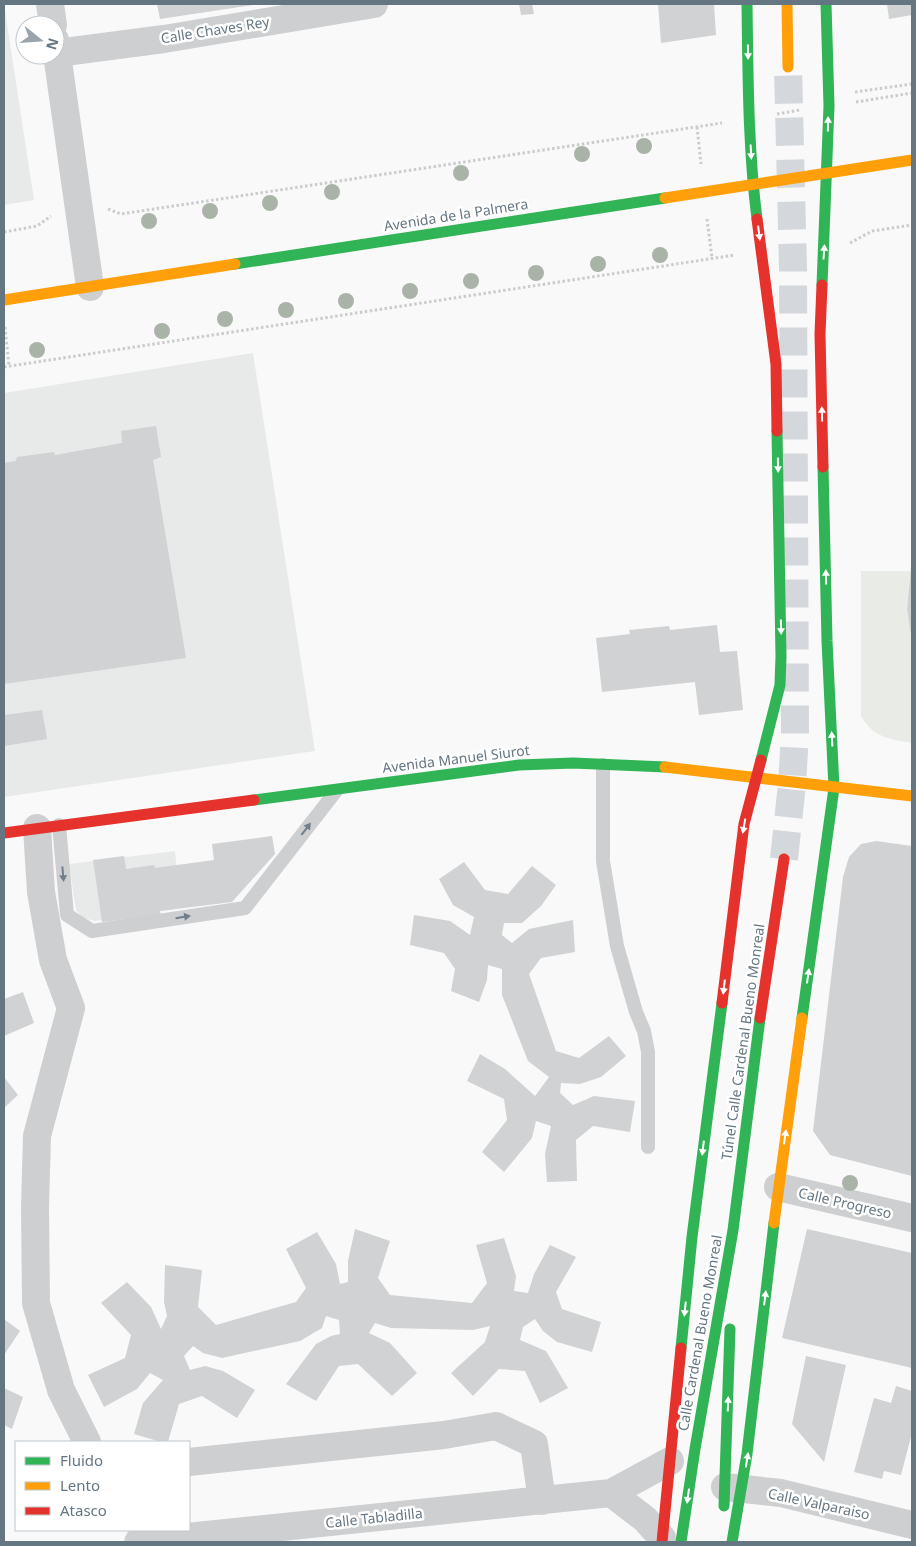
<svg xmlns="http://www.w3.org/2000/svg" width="916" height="1546" viewBox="0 0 916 1546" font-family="'Noto Sans',sans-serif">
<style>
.built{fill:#e8e9e9}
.green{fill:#e8ebe6}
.building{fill:#d0d2d3}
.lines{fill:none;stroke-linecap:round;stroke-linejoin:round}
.primary-tunnel{stroke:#d4d8dc;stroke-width:28;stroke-dasharray:28 14;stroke-linecap:butt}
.path{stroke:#cbcccd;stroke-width:3;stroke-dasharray:2.5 2.5;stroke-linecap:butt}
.lane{stroke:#cecfd0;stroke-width:14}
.street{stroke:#cecfd0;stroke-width:28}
.fast{stroke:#30b455;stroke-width:11}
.slow{stroke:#ff9f0a;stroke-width:11}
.jam{stroke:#e5322d;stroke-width:11}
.tree{fill:#a9b3a7}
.oneway{fill:#fff}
.oneway2{fill:#707f8b}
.labels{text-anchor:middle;stroke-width:5;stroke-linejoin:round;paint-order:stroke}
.street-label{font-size:14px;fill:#657683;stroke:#fff}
</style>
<rect width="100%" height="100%" fill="#f9f9f9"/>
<path class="built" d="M4 4 34 200 4 205Z
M253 353 315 751 4 797V393Z
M175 851 181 908 95 921 83 918 76 910 69 864Z"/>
<path class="green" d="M861 571H910L907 609 912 636V743C889 739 874 738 861 716Z"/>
<path class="building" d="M157 4H253V5L160 19Z
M519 4H532L534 14 521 15Z
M658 4H714L716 35 661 43Z
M887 4H912V15L889 19Z
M156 426 161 457 153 460 186 658 4 684V463L16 461 17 457 54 452 55 455 122 443 121 431Z
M911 566H912L911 634 907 609Z
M717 625 720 652 737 651 743 710 699 715 695 682 602 692 596 638 630 634 629 630 669 626 670 630Z
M42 710 47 739 4 746V715Z
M272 836 275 854 232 902 160 911 161 915 102 922 93 860 124 856 126 869 154 865 155 868 214 860 212 844Z
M876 841 912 846V1176L830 1155 813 1131 843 877 849 857 861 844Z
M464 862 485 890 508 894 532 866 556 885 541 906 522 923H504L502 935 512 943 529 929 573 920 575 952 541 958 529 974 556 1051 579 1058 609 1036 626 1056 601 1077 580 1084 561 1083 560 1093 573 1105 594 1096 635 1101 630 1132 593 1126 576 1140 577 1181 547 1182 545 1154 551 1126 536 1121 532 1138 504 1172 482 1152 507 1120 504 1099 467 1081 480 1054 505 1069 535 1096 549 1077 528 1061 502 995V969L488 965 487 980 479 1002 451 991 455 969 444 953 410 945 414 915 450 921 470 935 474 917 453 905 439 879Z
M23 992 34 1023 4 1036V999Z
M4 1077 18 1095 4 1108Z
M355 1229 390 1241 378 1278 390 1295 472 1303 487 1283 476 1245 504 1238 516 1276 514 1291 528 1293 534 1274 550 1245 576 1257 556 1292 562 1309 601 1322 592 1352 557 1342 543 1331 535 1319 523 1327 520 1340 546 1351 568 1388 540 1403 525 1371 499 1369 473 1396 451 1373 485 1342 490 1326 473 1330 391 1328 375 1323 369 1333 390 1343 417 1373 392 1396 358 1364 339 1366 316 1401 286 1384 316 1344 331 1336 340 1334 339 1320 326 1316 322 1328 300 1341 222 1358 203 1353 193 1346 184 1356 190 1370 205 1366 223 1371 255 1390 237 1418 202 1396 179 1404 168 1442H161L134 1434 143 1403 163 1380 150 1373 137 1389 104 1407 88 1375 125 1358 131 1335 101 1303 127 1282 151 1307 161 1329 167 1316 164 1302 165 1265 202 1270 198 1307 216 1325 296 1302 306 1288 286 1249 317 1232 336 1264 340 1284 348 1282V1261Z
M807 1229 912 1253V1368L782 1338Z
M4 1319 20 1331 4 1355Z
M806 1356 846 1365 824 1462 792 1424Z
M896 1386 912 1391V1433L901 1475 884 1471 882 1479 854 1472 874 1398 891 1403Z
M4 1388 23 1397 12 1429 4 1425Z"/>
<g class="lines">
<path class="primary-tunnel" d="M784 859 792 784 795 735 793 269 788 67"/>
<path class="path" d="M855 92 912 84
M856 102 912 93
M777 114 800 110
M697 127 701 164
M108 209 121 214 722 123
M707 219 712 258
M4 232 37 226 51 216
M850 243 872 231 912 225
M5 327 9 366
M4 367 735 255"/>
<path class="lane" d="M603 765V861L617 946 636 1012 644 1031 648 1052V1147
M59 825 67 915 92 931 245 908 336 791"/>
<path class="street" d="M50 4 53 25
M55 40 90 287
M57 53 164 39 374 4
M37 828 41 892 53 960 71 1008 37 1136 35 1207 36 1303 61 1390 87 1442
M778 1187 912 1218
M189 1462 444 1435 496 1426 534 1444 542 1501
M725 1487 781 1493 912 1525
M611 1493 645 1519 662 1538
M138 1542 611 1493 670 1461"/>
<path class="fast" d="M747 4C748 76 748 148 757 219
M235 264 665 198
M822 285 829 106 826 4
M761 760 780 685 781 656 777 431
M254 800 519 765 573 763 665 767
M802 1018 834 788 827 641 823 467
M681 1348 692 1237 722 1003
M724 1506 730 1329
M681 1542 695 1449 733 1230 760 1018
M732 1542 747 1454 774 1223"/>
<path class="slow" d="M787 4 788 67
M665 198 912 160
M4 300 235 264
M665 767 912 796
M774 1223 802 1018"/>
<path class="jam" d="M757 219 776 364 777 431
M822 285 820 334 823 467
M4 833 254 800
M722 1003 744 824 761 760
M760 1018 784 859
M662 1542 681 1348"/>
</g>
<g class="tree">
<circle cx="644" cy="146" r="8"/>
<circle cx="582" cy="154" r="8"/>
<circle cx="461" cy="173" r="8"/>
<circle cx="332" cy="192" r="8"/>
<circle cx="270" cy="203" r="8"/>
<circle cx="210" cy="211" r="8"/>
<circle cx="149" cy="221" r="8"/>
<circle cx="660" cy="255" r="8"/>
<circle cx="598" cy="264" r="8"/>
<circle cx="536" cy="273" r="8"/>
<circle cx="471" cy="281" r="8"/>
<circle cx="410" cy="291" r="8"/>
<circle cx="346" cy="301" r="8"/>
<circle cx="286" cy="310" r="8"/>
<circle cx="225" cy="319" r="8"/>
<circle cx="162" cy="331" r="8"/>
<circle cx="37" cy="350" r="8"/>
<circle cx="850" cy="1183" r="8"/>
</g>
<defs><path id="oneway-solid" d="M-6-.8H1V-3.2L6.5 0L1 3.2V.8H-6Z" transform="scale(1.25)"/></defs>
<g class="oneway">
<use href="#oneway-solid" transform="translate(748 52) rotate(89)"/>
<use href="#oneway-solid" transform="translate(828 124) rotate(-89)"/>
<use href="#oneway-solid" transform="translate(751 152) rotate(87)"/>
<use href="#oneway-solid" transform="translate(759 233) rotate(83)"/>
<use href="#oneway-solid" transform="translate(824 252) rotate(-86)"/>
<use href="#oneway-solid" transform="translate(822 414) rotate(-91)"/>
<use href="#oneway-solid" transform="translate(778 465) rotate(89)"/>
<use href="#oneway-solid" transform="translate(826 577) rotate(-91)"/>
<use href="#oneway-solid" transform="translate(781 627) rotate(89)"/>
<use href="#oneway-solid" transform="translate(832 739) rotate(-93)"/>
<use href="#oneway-solid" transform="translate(744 826) rotate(100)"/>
<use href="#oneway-solid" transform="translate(808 976) rotate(-82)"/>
<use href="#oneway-solid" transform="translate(724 987) rotate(97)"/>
<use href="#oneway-solid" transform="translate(785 1137) rotate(-82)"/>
<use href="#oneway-solid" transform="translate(703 1148) rotate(97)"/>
<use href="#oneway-solid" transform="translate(765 1298) rotate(-83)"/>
<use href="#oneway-solid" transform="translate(685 1309) rotate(96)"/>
<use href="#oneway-solid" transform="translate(728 1404) rotate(-88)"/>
<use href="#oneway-solid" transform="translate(747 1460) rotate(-81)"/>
<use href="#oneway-solid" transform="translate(688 1496) rotate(98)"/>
</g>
<g class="oneway2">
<use href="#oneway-solid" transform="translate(306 829) rotate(-52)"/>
<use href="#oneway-solid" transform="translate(63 874) rotate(85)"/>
<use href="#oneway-solid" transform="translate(183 917) rotate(-9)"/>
</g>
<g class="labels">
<g class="street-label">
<text transform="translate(215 30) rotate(-9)" y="5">Calle Chaves Rey</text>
<text transform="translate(456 215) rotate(-9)" y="5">Avenida de la Palmera</text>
<text transform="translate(456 759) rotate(-7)" y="5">Avenida Manuel Siurot</text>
<text transform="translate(743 1042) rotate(-82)" y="5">Túnel Calle Cardenal Bueno Monreal</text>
<text transform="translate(845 1203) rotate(13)" y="5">Calle Progreso</text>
<text transform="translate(700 1333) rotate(-80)" y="5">Calle Cardenal Bueno Monreal</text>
<text transform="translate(819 1504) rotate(12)" y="5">Calle Valparaiso</text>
<text transform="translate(374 1518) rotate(-6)" y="5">Calle Tabladilla</text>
</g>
</g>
<rect width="916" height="1546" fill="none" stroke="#657683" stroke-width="10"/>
<rect x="15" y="1441" width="175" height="90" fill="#ffffff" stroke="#c1c8cd"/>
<rect x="25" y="1457" width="25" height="8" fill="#30b455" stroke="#c1c8cd"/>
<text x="60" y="1466" font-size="15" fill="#657683">Fluido</text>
<rect x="25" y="1482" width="25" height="8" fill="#ff9f0a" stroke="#c1c8cd"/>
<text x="60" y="1491" font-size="15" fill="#657683">Lento</text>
<rect x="25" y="1507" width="25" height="8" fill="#e5322d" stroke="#c1c8cd"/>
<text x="60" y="1516" font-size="15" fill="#657683">Atasco</text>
<g transform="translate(40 40) rotate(107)"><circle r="24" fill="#ffffff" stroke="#c1c8cd"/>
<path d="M0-4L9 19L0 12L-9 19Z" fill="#99a4ac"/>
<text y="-8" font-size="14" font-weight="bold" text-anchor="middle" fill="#657683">N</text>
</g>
</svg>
